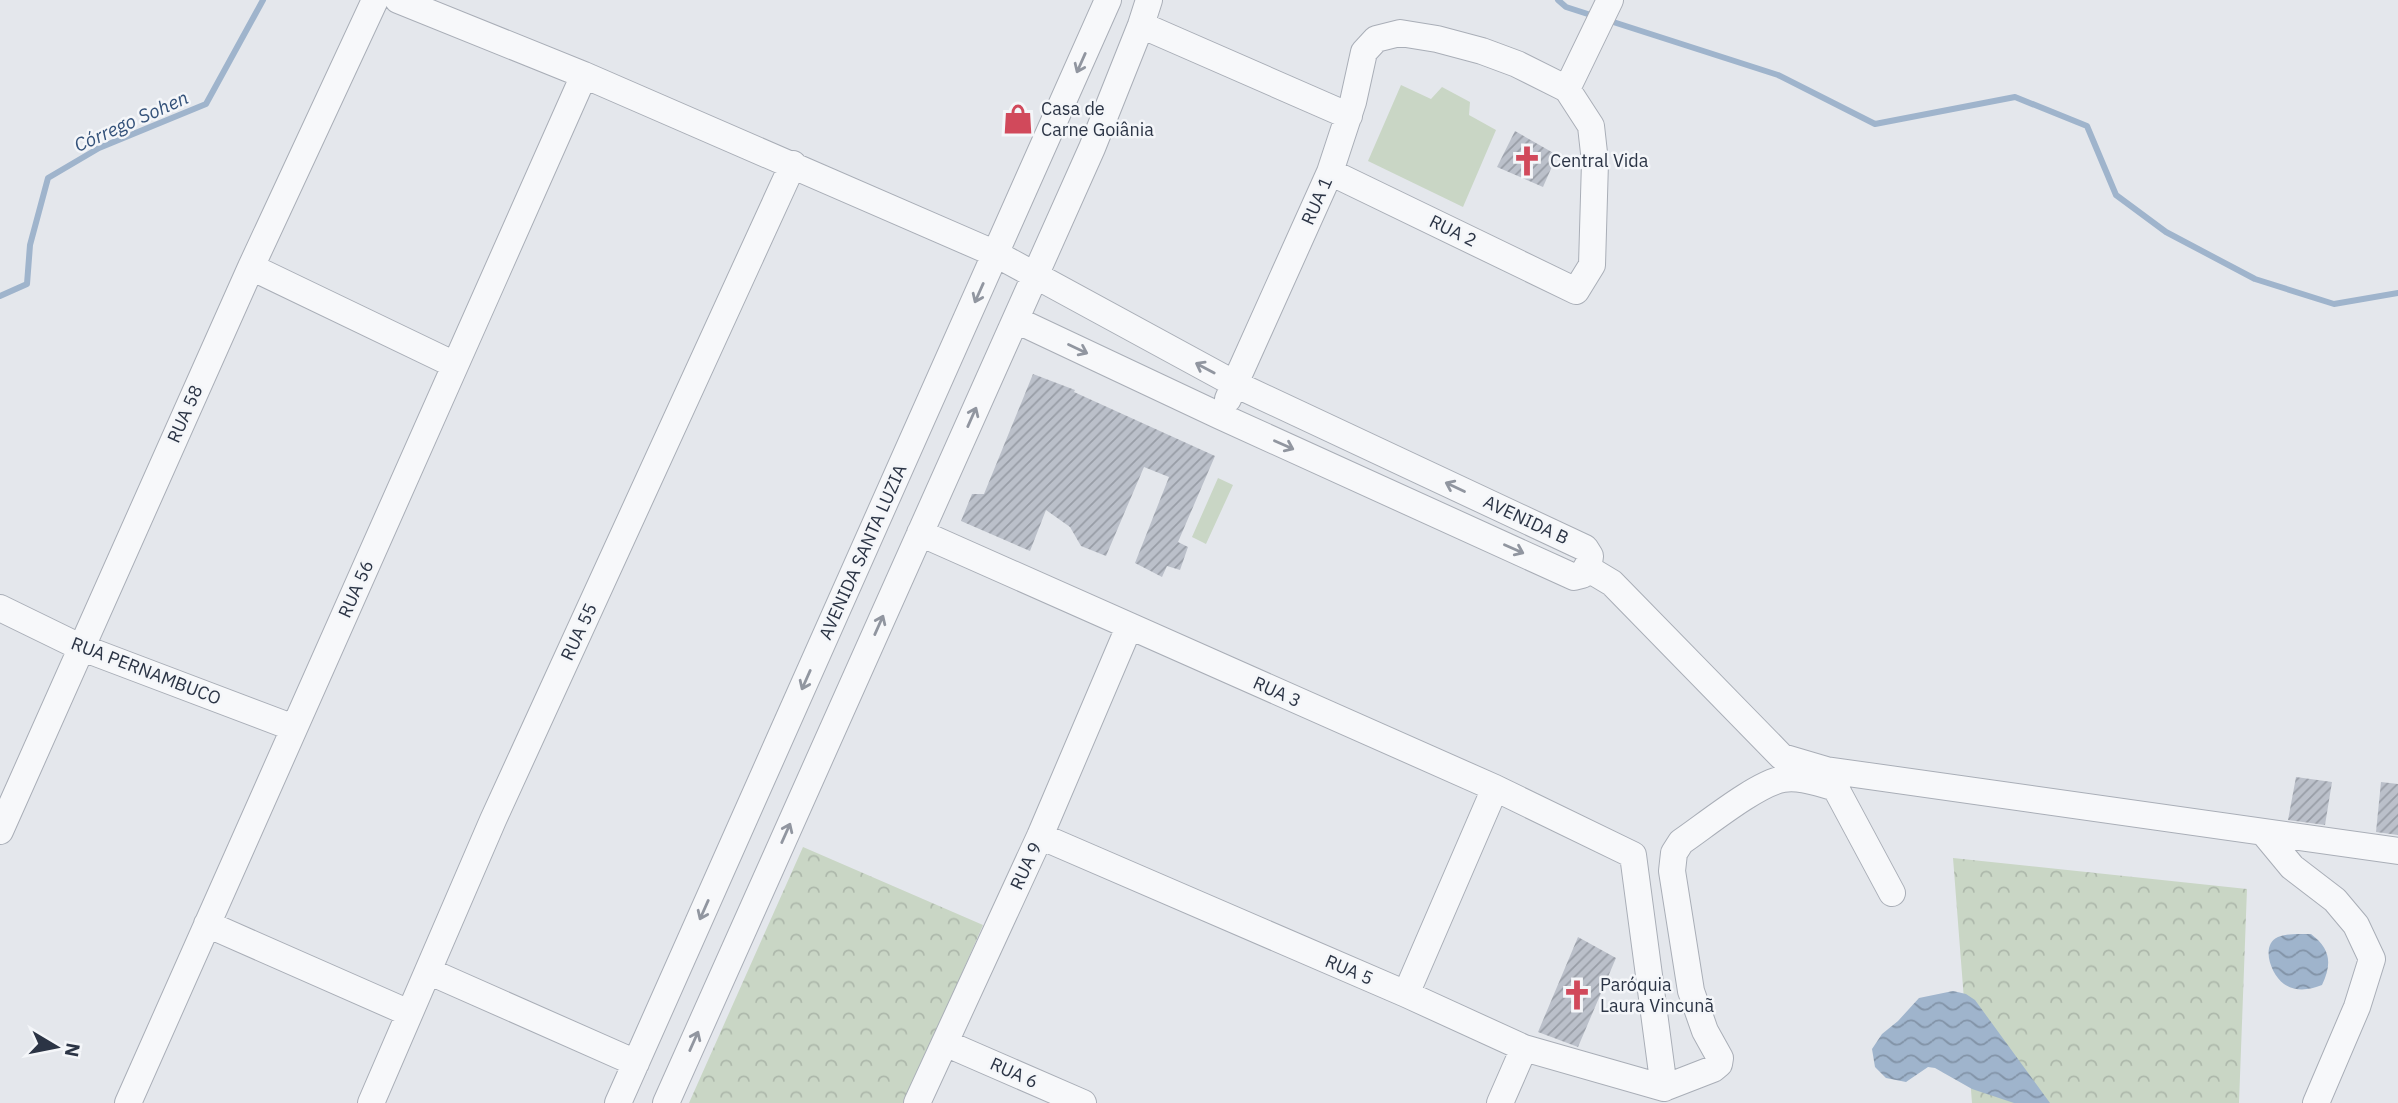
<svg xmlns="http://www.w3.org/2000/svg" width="2398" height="1103" viewBox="0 0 2398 1103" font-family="'IBM Plex Sans',sans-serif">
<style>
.forest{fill:url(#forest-crowns)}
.garden{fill:#c9d6c5}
.water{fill:url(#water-waves)}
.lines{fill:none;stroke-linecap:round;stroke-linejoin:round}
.stream{stroke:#9fb4cc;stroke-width:6}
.building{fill:url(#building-hatch)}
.minor-casing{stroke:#a9aeb7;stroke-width:28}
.minor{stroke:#f7f8fa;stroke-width:26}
.oneway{stroke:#9196a0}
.labels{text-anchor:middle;stroke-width:5;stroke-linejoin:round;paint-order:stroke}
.poi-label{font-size:18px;fill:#2b3445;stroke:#f4f6f9;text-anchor:start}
.street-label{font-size:18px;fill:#2b3445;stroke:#f4f6f9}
.water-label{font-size:19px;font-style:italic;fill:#34527a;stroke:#f4f6f9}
</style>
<defs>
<pattern id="forest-crowns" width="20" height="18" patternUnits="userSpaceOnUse" patternTransform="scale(1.75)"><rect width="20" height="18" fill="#c9d6c5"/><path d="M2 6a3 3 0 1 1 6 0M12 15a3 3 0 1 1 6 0" fill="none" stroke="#adb8ab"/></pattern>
<pattern id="water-waves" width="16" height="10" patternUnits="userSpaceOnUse" patternTransform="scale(1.75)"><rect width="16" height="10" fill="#9fb4cc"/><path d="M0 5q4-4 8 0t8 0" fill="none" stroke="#8293a7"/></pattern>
<pattern id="building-hatch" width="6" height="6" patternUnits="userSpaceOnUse" patternTransform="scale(1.75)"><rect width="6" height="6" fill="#bbc0ca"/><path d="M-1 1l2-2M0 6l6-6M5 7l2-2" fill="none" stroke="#989da6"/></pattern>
</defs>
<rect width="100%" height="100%" fill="#e4e7ec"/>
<path class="forest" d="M803 847 983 925 905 1103H689Z
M1953 858 2247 889 2239 1103H1972Z"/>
<path class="garden" d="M1401 85 1431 99 1442 87 1470 102 1469 115 1496 130 1463 207 1368 161Z
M1218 478 1233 485 1206 544 1192 537Z"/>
<path class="water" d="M2311 934C2331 949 2332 964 2322 985 2309 990 2296 992 2284 984 2271 975 2260 945 2278 937 2287 933 2301 934 2311 934Z
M1953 991 1966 994 1975 1000 2050 1103H2014L1972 1089 1935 1068 1928 1067 1906 1082 1886 1078 1875 1067 1872 1049 1882 1034 1898 1021 1919 998Z"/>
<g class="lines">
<path class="stream" d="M1558 0 1566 7 1594 16
M1607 20 1778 75 1875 124 2015 97 2087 126 2116 195 2166 232 2255 279 2334 304 2398 293
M0 296 27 284 30 245 48 178 99 148 206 104 263 0"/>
</g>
<path class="building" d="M1515 131 1557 155 1543 187 1497 167Z
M1033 374 1075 390 1074 392 1215 456 1178 542 1188 547 1180 570 1167 566 1162 577 1135 563 1169 477 1144 467 1106 556 1081 546 1070 527 1046 510 1030 551 961 521 972 494H984Z
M2296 777 2332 782 2325 825 2288 820Z
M2381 782 2398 784V835L2376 832Z
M1578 937 1616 958 1578 1047 1538 1032Z"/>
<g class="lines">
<g class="minor-casing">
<path id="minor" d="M398 0 584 75 996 254 1235 384 1585 548 1590 556 1589 563 1582 575 1574 577 1220 416 1016 320
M1141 25 1349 116
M1567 89 1610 0
M251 267 455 365
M1228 399 1330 172 1353 102 1364 52 1376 39 1400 33 1437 39 1482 51 1517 64 1567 89 1591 126 1595 162 1592 265 1576 291 1330 172
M920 533 1495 788 1633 855 1664 1088
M1587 568 1612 583 1782 757 1826 770 1892 893
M0 608 80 647 294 728
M1826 770 2398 851
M0 831 251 267 375 0
M2263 832 2292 867 2335 900 2356 925 2372 959 2357 1007 2316 1103
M1040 836 1406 994 1524 1048 1664 1088
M207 924 409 1013
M428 971 636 1063
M1406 994 1495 788
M945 1043 1083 1103
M1664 1088 1713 1069 1719 1064 1720 1058 1705 1031 1691 991 1672 871 1674 853 1681 842C1706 825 1756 784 1783 779 1801 776 1820 784 1837 788
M128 1103 584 75
M371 1103 493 820 793 164
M618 1103 1108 0
M666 1103 1092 148 1141 25 1149 0
M917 1103 1040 836 1129 627
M1500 1103 1524 1048"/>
</g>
<use href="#minor" class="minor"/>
</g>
<defs><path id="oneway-shaft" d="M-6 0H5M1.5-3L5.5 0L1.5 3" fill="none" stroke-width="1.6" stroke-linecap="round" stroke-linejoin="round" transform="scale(1.75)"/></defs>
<g class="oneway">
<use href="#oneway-shaft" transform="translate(1081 63) rotate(114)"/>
<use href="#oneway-shaft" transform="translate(979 293) rotate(114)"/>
<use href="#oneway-shaft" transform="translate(1078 349) rotate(25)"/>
<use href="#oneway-shaft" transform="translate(1205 368) rotate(-152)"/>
<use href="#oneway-shaft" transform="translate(972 417) rotate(-66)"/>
<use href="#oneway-shaft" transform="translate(1284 445) rotate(24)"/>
<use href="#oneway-shaft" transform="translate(1455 487) rotate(-155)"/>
<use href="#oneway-shaft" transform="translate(1514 549) rotate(24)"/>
<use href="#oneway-shaft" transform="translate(879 625) rotate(-66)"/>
<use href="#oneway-shaft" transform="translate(806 680) rotate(114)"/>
<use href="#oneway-shaft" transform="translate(786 833) rotate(-66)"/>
<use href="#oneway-shaft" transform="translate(704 910) rotate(114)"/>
<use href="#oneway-shaft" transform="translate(694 1041) rotate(-66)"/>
</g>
<defs>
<g id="shop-bare" transform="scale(2.415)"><path d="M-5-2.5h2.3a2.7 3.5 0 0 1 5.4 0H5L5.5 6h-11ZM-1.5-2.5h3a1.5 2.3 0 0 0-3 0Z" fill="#d1495b" stroke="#f4f6f9" stroke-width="2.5" paint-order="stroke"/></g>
<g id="church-bare" transform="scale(2.415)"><path d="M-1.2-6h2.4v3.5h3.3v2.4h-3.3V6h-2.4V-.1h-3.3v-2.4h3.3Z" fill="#d1495b" stroke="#f4f6f9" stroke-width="2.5" paint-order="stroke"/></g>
</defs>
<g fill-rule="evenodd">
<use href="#shop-bare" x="1018" y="119"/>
<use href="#church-bare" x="1527" y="161"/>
<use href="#church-bare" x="1577" y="995"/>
</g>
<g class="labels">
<g class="poi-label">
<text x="1041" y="115">Casa de<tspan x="1041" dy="21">Carne Goiânia</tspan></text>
<text x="1550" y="167">Central Vida</text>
<text x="1600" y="991">Paróquia<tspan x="1600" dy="21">Laura Vincunã</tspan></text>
</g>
<g class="street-label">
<text transform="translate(1317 201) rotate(-66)" y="6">RUA 1</text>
<text transform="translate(1453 231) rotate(26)" y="6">RUA 2</text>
<text transform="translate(185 414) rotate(-66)" y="6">RUA 58</text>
<text transform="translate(1526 520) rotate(25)" y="6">AVENIDA B</text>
<text transform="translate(863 552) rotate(-66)" y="6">AVENIDA SANTA LUZIA</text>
<text transform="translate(356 589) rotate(-66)" y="6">RUA 56</text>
<text transform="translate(579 632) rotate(-65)" y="6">RUA 55</text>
<text transform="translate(146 671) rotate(21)" y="6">RUA PERNAMBUCO</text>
<text transform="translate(1277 692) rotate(24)" y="6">RUA 3</text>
<text transform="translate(1026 866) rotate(-65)" y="6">RUA 9</text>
<text transform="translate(1349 970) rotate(23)" y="6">RUA 5</text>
<text transform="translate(1014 1073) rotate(24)" y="6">RUA 6</text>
</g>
<g class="water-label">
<text transform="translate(131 121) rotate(-24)" y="7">Córrego Sohen</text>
</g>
</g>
<g transform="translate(56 1047) rotate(100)" stroke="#f4f6f9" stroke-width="5" paint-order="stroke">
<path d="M0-5L12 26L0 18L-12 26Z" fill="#2b3445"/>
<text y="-10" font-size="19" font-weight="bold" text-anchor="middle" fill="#2b3445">N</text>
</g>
</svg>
